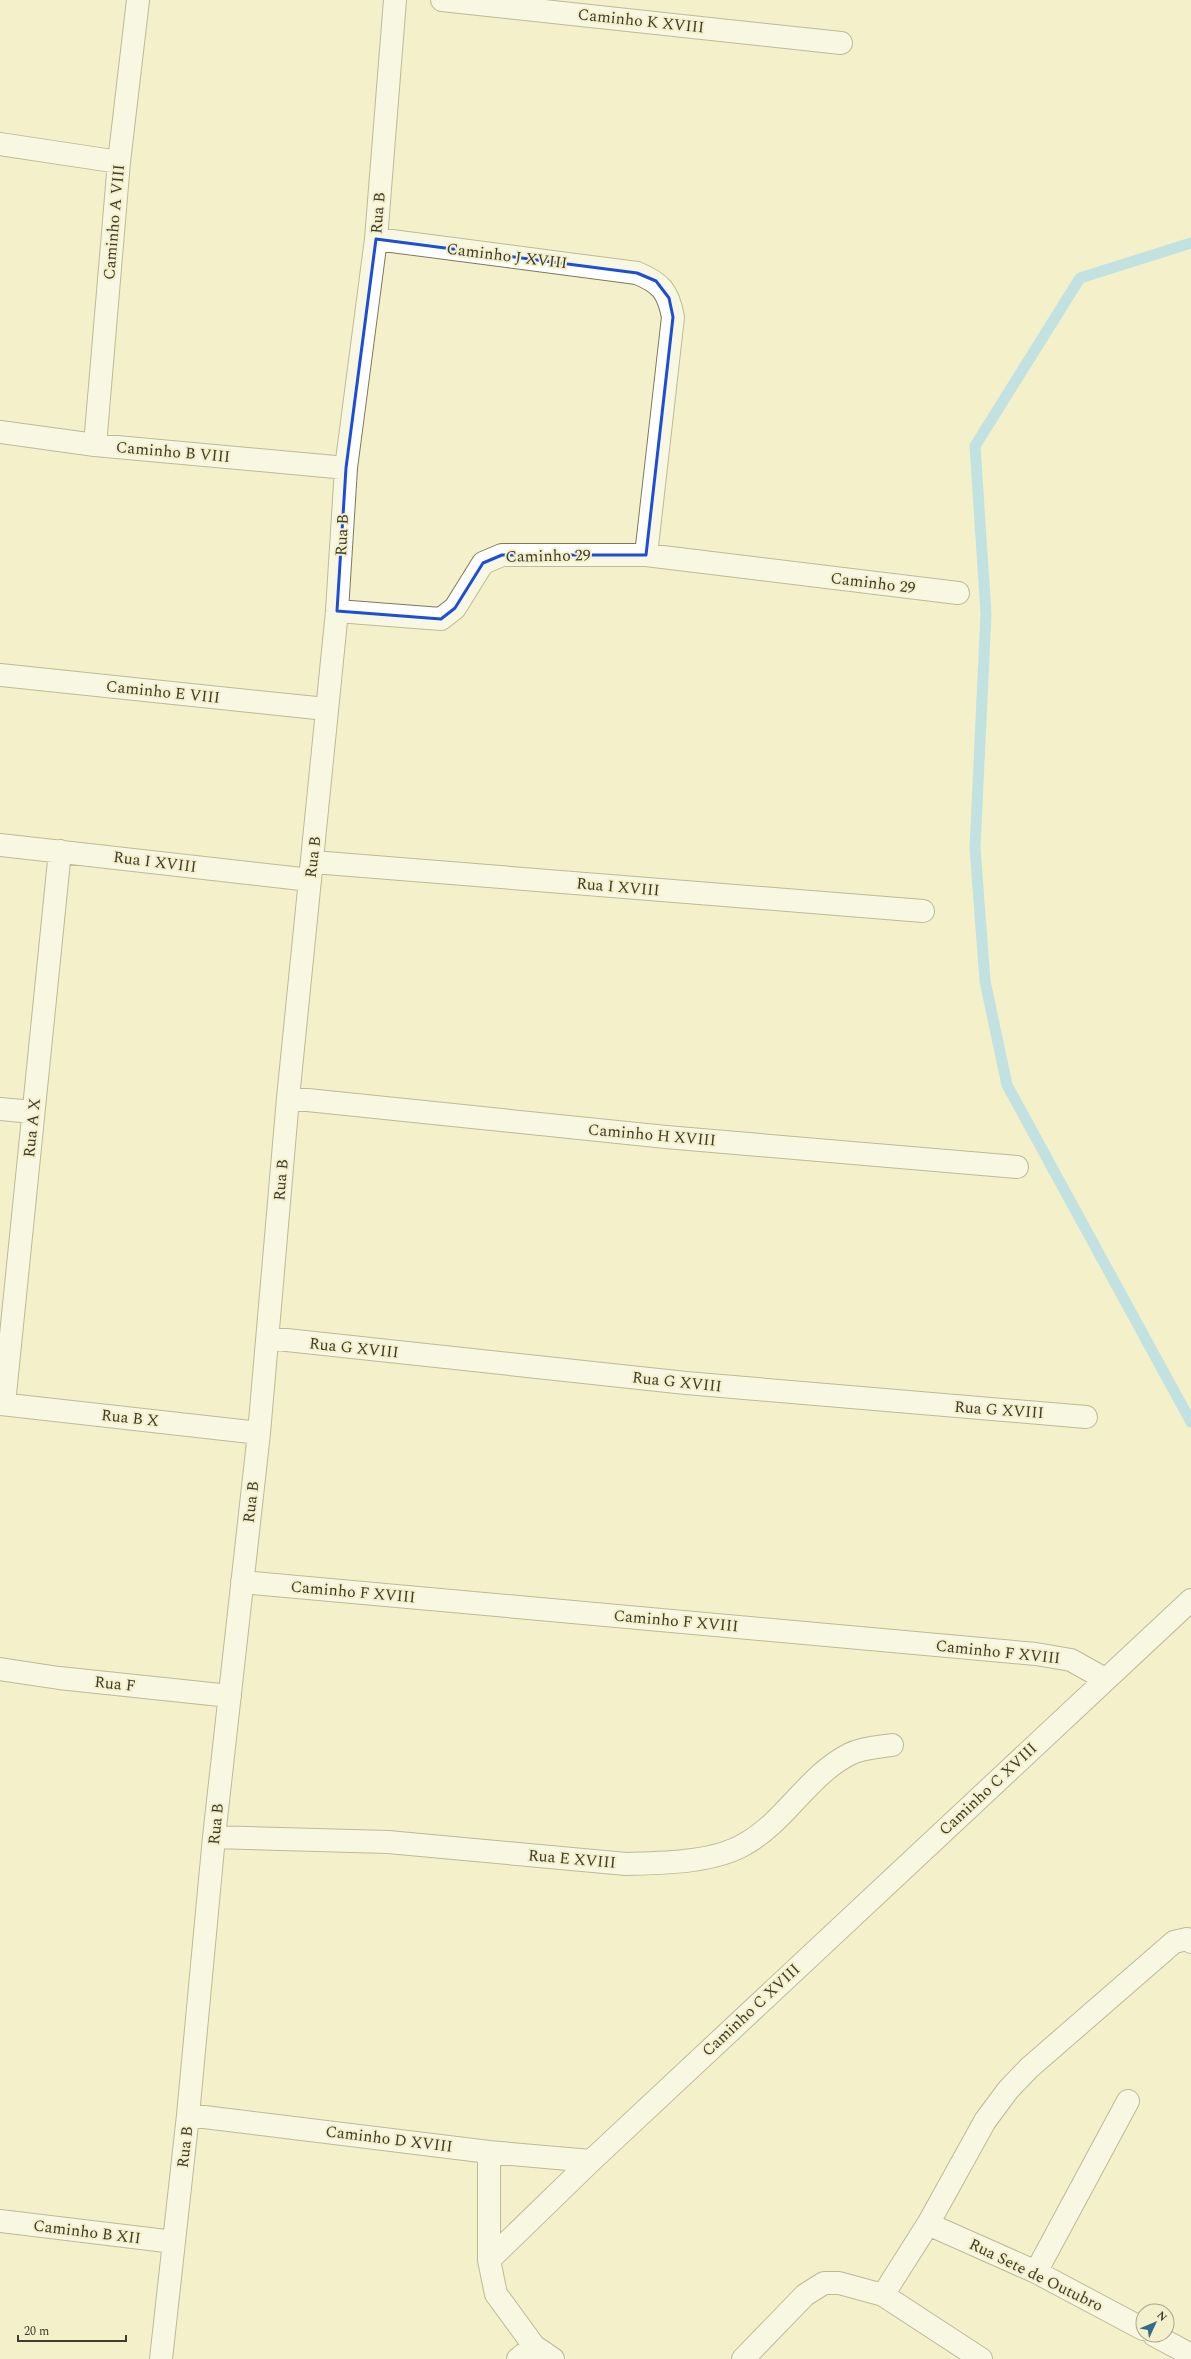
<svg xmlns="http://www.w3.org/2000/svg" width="1191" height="2359" font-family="Spectral,serif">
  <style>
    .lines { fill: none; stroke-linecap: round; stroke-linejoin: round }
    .stream { stroke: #86d1fb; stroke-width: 11 }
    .minor-casing { stroke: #7c7958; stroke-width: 24 }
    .minor { stroke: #fff; stroke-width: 22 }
    .marked { fill: none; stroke: #1d4ed8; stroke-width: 3; stroke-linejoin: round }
    .labels { text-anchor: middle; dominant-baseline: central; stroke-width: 4; stroke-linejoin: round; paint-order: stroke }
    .street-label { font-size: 16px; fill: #3d3c2d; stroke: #f3f0cb }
  </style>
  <rect width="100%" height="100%" fill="#f3f0cb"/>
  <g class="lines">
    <!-- stream -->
    <path class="stream" d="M1191 243 1080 278 975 446 986 614 975 848 985 981 1007 1085 1191 1422"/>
    <defs>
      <path id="minor" d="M442 0 841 43
        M0 144 119 162
        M376 239 637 273C661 283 668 291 673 317L646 555
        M0 432 95 445 346 468
        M95 445 119 162 138 0
        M337 611 441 619 455 608 483 563 502 555H646L958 593
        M0 675 326 709
        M0 845 310 880
        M313 862 923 911
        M288 1098 666 1137 1017 1167
        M0 1109 33 1112
        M268 1338 686 1383 1086 1417
        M0 1404 259 1433
        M4 1404 60 851
        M242 1582 1036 1654 1071 1660 1105 1679
        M0 1669 59 1678 230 1696
        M214 1837 388 1842 626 1864C662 1863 713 1863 745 1844 786 1821 808 1775 850 1754 862 1748 879 1747 892 1745
        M188 2115 489 2152 591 2161
        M0 2221 174 2242
        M928 2224 1036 2272 1143 2329
        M489 2260V2152
        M1036 2272 1128 2101
        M883 2295 928 2224 985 2121 1008 2090 1029 2068 1174 1942 1187 1939 1191 1942
        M1154 2335 1191 2355
        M161 2359 188 2115 214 1837 259 1433 288 1098 337 611 346 468 376 239 395 0
        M518 2359 534 2346
        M553 2359 534 2346 496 2294 489 2260 591 2161 1191 1600
        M743 2359 805 2295 824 2283H839L883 2295 981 2359"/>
    </defs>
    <!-- minor casing -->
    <use href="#minor" class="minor-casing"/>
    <!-- minor -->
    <use href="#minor" class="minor"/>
  </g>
  <!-- marked area -->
  <path d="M0 0H1191V2359H0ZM376 239 637 273 656 281 669 298 673 317 646 555H502L483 563 455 608 441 619 337 611 346 468Z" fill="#f3f0cb" fill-opacity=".55" fill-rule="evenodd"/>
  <path class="marked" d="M376 239 637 273 656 281 669 298 673 317 646 555H502L483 563 455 608 441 619 337 611 346 468Z"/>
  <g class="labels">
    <!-- street labels -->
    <g class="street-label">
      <text transform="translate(641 21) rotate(6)">Caminho K XVIII</text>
      <text transform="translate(378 213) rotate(-85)">Rua B</text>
      <text transform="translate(114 222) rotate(-85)">Caminho A VIII</text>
      <text transform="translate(507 256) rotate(7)">Caminho J XVIII</text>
      <text transform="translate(173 452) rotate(5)">Caminho B VIII</text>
      <text transform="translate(342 535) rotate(-87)">Rua B</text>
      <text transform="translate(548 556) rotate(-1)">Caminho 29</text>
      <text transform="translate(873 583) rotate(7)">Caminho 29</text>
      <text transform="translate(163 692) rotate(6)">Caminho E VIII</text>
      <text transform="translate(313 857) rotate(-83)">Rua B</text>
      <text transform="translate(155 862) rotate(7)">Rua I XVIII</text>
      <text transform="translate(618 887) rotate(5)">Rua I XVIII</text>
      <text transform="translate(32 1128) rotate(-84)">Rua A X</text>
      <text transform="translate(652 1135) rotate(5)">Caminho H XVIII</text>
      <text transform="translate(281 1180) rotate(-85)">Rua B</text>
      <text transform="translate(354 1348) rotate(6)">Rua G XVIII</text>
      <text transform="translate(677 1382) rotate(6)">Rua G XVIII</text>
      <text transform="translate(999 1410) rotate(4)">Rua G XVIII</text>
      <text transform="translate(130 1418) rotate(6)">Rua B X</text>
      <text transform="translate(251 1502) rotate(-83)">Rua B</text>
      <text transform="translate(353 1592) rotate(5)">Caminho F XVIII</text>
      <text transform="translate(676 1621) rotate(5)">Caminho F XVIII</text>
      <text transform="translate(998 1652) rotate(6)">Caminho F XVIII</text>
      <text transform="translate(115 1684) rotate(6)">Rua F</text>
      <text transform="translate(988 1789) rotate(-43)">Caminho C XVIII</text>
      <text transform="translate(216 1824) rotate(-84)">Rua B</text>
      <text transform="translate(572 1859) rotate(5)">Rua E XVIII</text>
      <text transform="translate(751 2010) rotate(-43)">Caminho C XVIII</text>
      <text transform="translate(389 2139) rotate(7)">Caminho D XVIII</text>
      <text transform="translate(185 2147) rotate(-83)">Rua B</text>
      <text transform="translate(87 2232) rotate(7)">Caminho B XII</text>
      <text transform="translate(1036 2275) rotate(26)">Rua Sete de Outubro</text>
    </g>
  </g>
  <!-- north arrow -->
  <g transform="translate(1155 2323) rotate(46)"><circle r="19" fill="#f3f0cb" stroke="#aaa88c"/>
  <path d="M0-3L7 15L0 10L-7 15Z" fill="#366c88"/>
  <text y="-6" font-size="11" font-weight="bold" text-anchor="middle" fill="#3d3c2d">N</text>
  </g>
  <!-- scale -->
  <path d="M18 2335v6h108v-6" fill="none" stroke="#3d3c2d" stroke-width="2"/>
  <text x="24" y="2335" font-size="12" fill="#3d3c2d" stroke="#f3f0cb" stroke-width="3" paint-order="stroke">20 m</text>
</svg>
